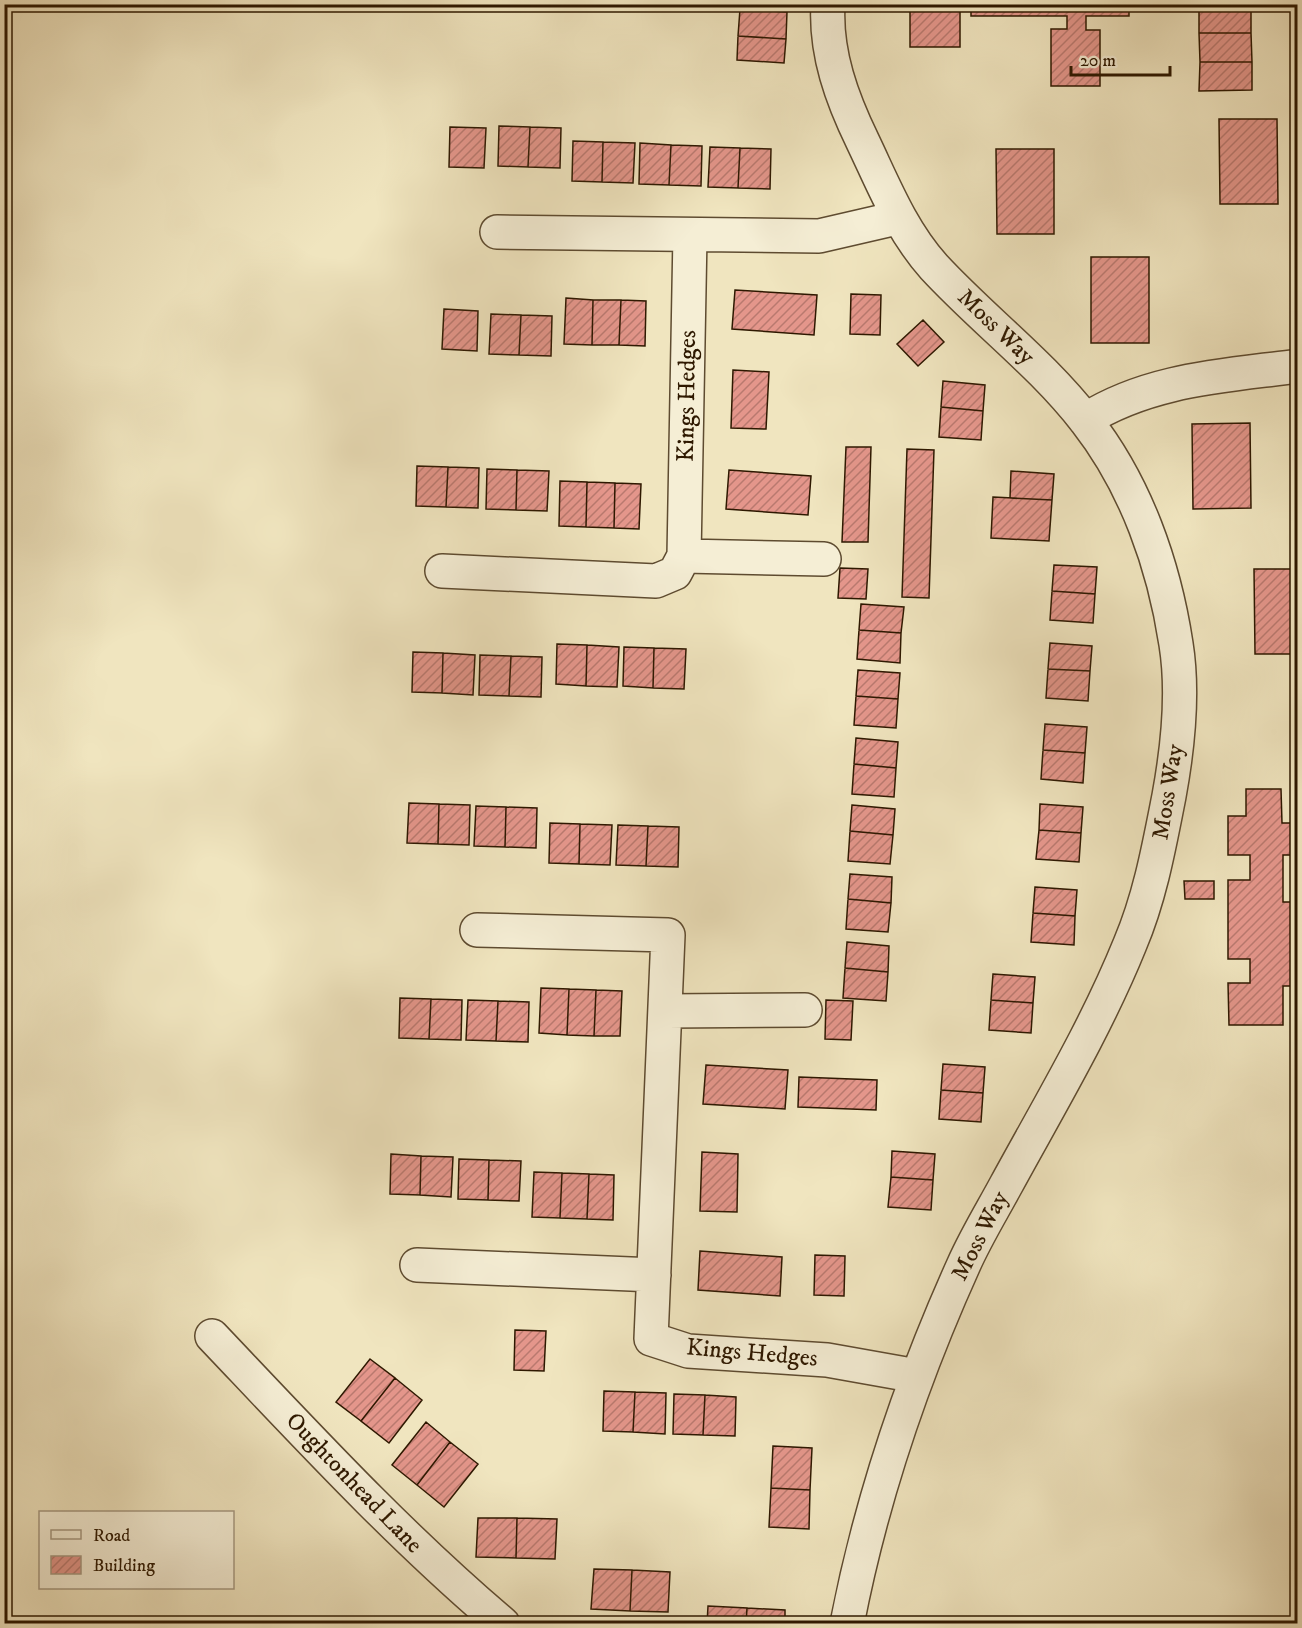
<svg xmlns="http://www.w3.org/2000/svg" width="1302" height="1628" font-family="'IM FELL DW Pica',serif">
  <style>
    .building { fill: url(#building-hatch); stroke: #2e1800; stroke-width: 1.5 }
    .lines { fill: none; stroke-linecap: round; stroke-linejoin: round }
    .minor-casing { stroke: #5e4b30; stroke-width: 36 }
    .minor { stroke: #f5eed5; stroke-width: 33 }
    .labels { text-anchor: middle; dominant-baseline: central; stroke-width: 5; stroke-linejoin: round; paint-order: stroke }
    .street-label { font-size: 24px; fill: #2e1800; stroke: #f5eed5 }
  </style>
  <defs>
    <pattern id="building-hatch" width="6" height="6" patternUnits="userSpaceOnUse" patternTransform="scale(1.5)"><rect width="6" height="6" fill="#e4968b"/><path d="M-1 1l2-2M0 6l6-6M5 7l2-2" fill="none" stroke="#b9796f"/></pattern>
  </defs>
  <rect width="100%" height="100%" fill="#f0e5bf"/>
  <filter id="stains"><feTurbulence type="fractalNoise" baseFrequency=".00333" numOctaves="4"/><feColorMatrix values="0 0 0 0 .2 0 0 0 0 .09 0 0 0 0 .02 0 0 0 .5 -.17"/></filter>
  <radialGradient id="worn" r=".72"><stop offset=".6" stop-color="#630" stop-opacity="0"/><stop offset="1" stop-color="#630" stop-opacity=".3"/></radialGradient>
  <!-- building -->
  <path class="building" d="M910 4H960V47H910Z
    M971 4H1129V16H1086V30H1100V86H1051V29H1067V16H971Z
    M1199 5H1251V33H1199Z
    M740 9 787 12 786 39 738 36Z
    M1199 33H1251L1252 62H1200Z
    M738 36 786 39 784 63 737 60Z
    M1200 62H1252V90L1199 91Z
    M1219 119H1277L1278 204H1220Z
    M499 126 530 127 528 167 498 166Z
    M450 127 486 128 484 168 449 167Z
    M530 127 561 128 560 168 528 167Z
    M573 141 603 142 602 182 572 181Z
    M603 142 635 143 633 183 602 182Z
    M640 143 671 145 669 185 639 184Z
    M671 145 702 146 701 186 669 185Z
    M710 147 740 148 738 188 708 187Z
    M740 148 771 149 770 189 738 188Z
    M996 149H1054V234H997Z
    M1091 257H1149V343H1091Z
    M735 290 817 295 814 335 732 329Z
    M851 294 881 295 880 335 850 334Z
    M566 298 593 300 592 345 564 344Z
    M593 300H621L619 345H592Z
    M621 300 646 301 645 346 619 345Z
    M444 309 478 311 477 351 442 349Z
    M491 314 521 315 519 355 489 354Z
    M521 315 552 316 551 356 519 355Z
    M923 320 944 342 918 366 897 344Z
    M733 370 769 372 766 429 731 428Z
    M943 381 985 385 983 411 941 407Z
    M941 407 983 411 981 440 939 437Z
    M1250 423 1251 508 1193 509 1192 424Z
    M846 447H871L868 542H842Z
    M907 449 934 450 929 598 902 597Z
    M417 466 448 467 446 507 416 506Z
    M448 467 479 468 478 508 446 507Z
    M487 469 517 470 516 510 486 509Z
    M517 470 549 471 547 511 516 510Z
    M729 470 811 476 808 515 726 509Z
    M1011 471 1054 474 1052 500 1010 498Z
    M560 481 587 482 586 527 559 526Z
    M587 482 615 483 614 528 586 527Z
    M615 483 641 484 639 529 614 528Z
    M993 497 1052 500 1049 541 991 538Z
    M1054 565 1097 567 1095 594 1052 591Z
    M840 568 868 569 866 599 838 598Z
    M1254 569H1298V654H1255Z
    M1052 591 1095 594 1093 623 1050 620Z
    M861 604 904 607 901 633 859 630Z
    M859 630 901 633 900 663 857 659Z
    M1050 643 1092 646 1090 671 1048 669Z
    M557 644 587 645 586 686 556 684Z
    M587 645 619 647 617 687 586 686Z
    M624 647 654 648 653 688 623 686Z
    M654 648 686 649 684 689 653 688Z
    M413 652 443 653 442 693 412 692Z
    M443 653 475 655 473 695 442 693Z
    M480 655 511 656 509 696 479 695Z
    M511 656 542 657 541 697 509 696Z
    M1048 669 1090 671 1088 701 1046 698Z
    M858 670 900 673 898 699 856 696Z
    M856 696 898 699 896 728 854 725Z
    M1045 724 1087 727 1085 753 1043 750Z
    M856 738 898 742 896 768 854 764Z
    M1043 750 1085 753 1083 783 1041 779Z
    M854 764 896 768 894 797 852 794Z
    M1246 789H1281L1282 823H1298V855H1283V902H1298V986H1283V1025H1229L1228 983H1250V959H1228V880H1250V855H1228V816H1246Z
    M409 803 439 804 438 844 407 843Z
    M439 804 470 805 469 845 438 844Z
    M1040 804 1083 807 1081 833 1039 830Z
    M852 805 895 809 893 835 850 831Z
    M476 806 506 807 505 847 474 846Z
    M506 807 537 808 536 848 505 847Z
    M550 823 580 824 579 864 549 863Z
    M580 824 612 825 610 865 579 864Z
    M618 825 648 826 646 866 616 865Z
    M648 826 679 827 678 867 646 866Z
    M1039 830 1081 833 1079 862 1036 859Z
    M850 831 893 835 890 864 848 861Z
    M850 874 892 877 891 903 848 899Z
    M1184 881H1214V899H1185Z
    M1035 887 1077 890 1075 916 1033 913Z
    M848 899 891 903 888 932 846 929Z
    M1033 913 1075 916 1074 945 1031 942Z
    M847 942 889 946 888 972 845 968Z
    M845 968 888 972 886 1001 843 998Z
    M993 974 1035 977 1033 1003 991 1000Z
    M541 988 569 989 567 1035 539 1033Z
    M569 989 596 990 594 1036 567 1035Z
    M596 990 622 991 620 1036H594Z
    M400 998 431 999 429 1039 399 1038Z
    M431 999 462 1000 461 1040 429 1039Z
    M468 1000 498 1001 496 1041 466 1040Z
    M826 1000 853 1001 851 1040 825 1039Z
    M991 1000 1033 1003 1031 1033 989 1030Z
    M498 1001 529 1002 528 1042 496 1041Z
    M943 1064 985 1067 983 1093 941 1090Z
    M706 1065 788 1070 785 1109 703 1104Z
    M799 1077 877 1080 876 1110 798 1107Z
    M941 1090 983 1093 981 1122 939 1119Z
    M892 1151 935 1154 933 1180 891 1177Z
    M702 1152 738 1154 737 1212 700 1211Z
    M391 1154 421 1156 420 1195 390 1194Z
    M421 1156 453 1157 451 1197 420 1195Z
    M459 1159 489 1160 488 1200 458 1199Z
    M489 1160 521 1161 519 1201 488 1200Z
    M534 1172 562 1173 560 1218 532 1217Z
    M562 1173 589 1174 587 1219 560 1218Z
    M589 1174 614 1175 613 1220 587 1219Z
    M891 1177 933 1180 931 1210 888 1207Z
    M700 1251 782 1257 780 1296 698 1290Z
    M815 1255 845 1256 844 1296 814 1295Z
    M515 1330 546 1331 544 1371 514 1370Z
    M370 1359 395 1378 361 1421 336 1402Z
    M395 1378 422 1400 389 1443 361 1421Z
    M604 1391 635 1392 633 1432 603 1431Z
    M635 1392 666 1393 665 1434 633 1432Z
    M674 1394 705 1395 703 1435 673 1434Z
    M705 1395 736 1397 735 1436 703 1435Z
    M426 1422 450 1442 417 1485 392 1465Z
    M450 1442 478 1464 444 1507 417 1485Z
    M773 1446 812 1448 810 1490 771 1488Z
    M771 1488 810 1490 809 1529 769 1527Z
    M478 1518H517L516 1558 476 1557Z
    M517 1518 557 1519 555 1559 516 1558Z
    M594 1569 632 1570 630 1611 591 1609Z
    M632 1570 670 1572 668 1612 630 1611Z
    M708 1606 747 1608 746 1624H707Z
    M747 1608 785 1610V1624H746Z"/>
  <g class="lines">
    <defs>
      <path id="minor" d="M828 4C825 53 842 99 863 142 884 186 901 230 934 267 983 320 1042 364 1086 421 1136 485 1164 565 1176 644 1184 694 1178 747 1169 796 1159 847 1150 897 1130 944 1096 1028 1049 1106 1006 1185 992 1211 976 1237 964 1264 912 1379 871 1500 847 1624
        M497 232 819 236 897 218
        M1085 420C1150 379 1224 376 1298 366
        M684 556 824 559
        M442 571 656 581 675 573 684 556 690 235
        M477 930 668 935 651 1339 688 1351 827 1360 917 1376
        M667 1011 805 1010
        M417 1265 654 1275
        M212 1336C306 1435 398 1535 503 1624"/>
    </defs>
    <!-- minor casing -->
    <use href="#minor" class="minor-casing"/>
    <!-- minor -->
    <use href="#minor" class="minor"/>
  </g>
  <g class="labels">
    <!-- street labels -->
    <g class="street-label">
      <text transform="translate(996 327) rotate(44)">Moss Way</text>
      <text transform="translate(687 396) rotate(-89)">Kings Hedges</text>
      <text transform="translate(1168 792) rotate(-81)">Moss Way</text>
      <text transform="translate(980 1236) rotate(-63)">Moss Way</text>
      <text transform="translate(752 1353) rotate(5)">Kings Hedges</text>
      <text transform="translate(354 1483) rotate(46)">Oughtonhead Lane</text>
    </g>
  </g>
  <!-- margin -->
  <rect width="1302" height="1628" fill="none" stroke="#f0e5bf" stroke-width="24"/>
  <rect x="6" y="6" width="1290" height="1616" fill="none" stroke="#2e1800" stroke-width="3"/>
  <rect x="12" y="12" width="1278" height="1604" fill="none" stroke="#2e1800" stroke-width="1.5"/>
  <!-- legend -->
  <rect x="39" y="1511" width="195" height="78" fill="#f5eed5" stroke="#a59880" stroke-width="1.5"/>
  <rect x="51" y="1530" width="30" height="9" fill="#f5eed5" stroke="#a59880" stroke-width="1.5"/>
  <text x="93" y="1541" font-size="18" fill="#2e1800">Road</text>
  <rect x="51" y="1556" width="30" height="18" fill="url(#building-hatch)" stroke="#a59880" stroke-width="1.5"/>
  <text x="93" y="1571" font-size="18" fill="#2e1800">Building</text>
  <!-- scale -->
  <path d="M1071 66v9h99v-9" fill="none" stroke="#2e1800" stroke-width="3"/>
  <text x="1080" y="66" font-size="18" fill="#2e1800" stroke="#f5eed5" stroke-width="4.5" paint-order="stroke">20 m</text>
  <rect width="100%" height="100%" filter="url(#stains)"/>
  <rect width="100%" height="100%" fill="url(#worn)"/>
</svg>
